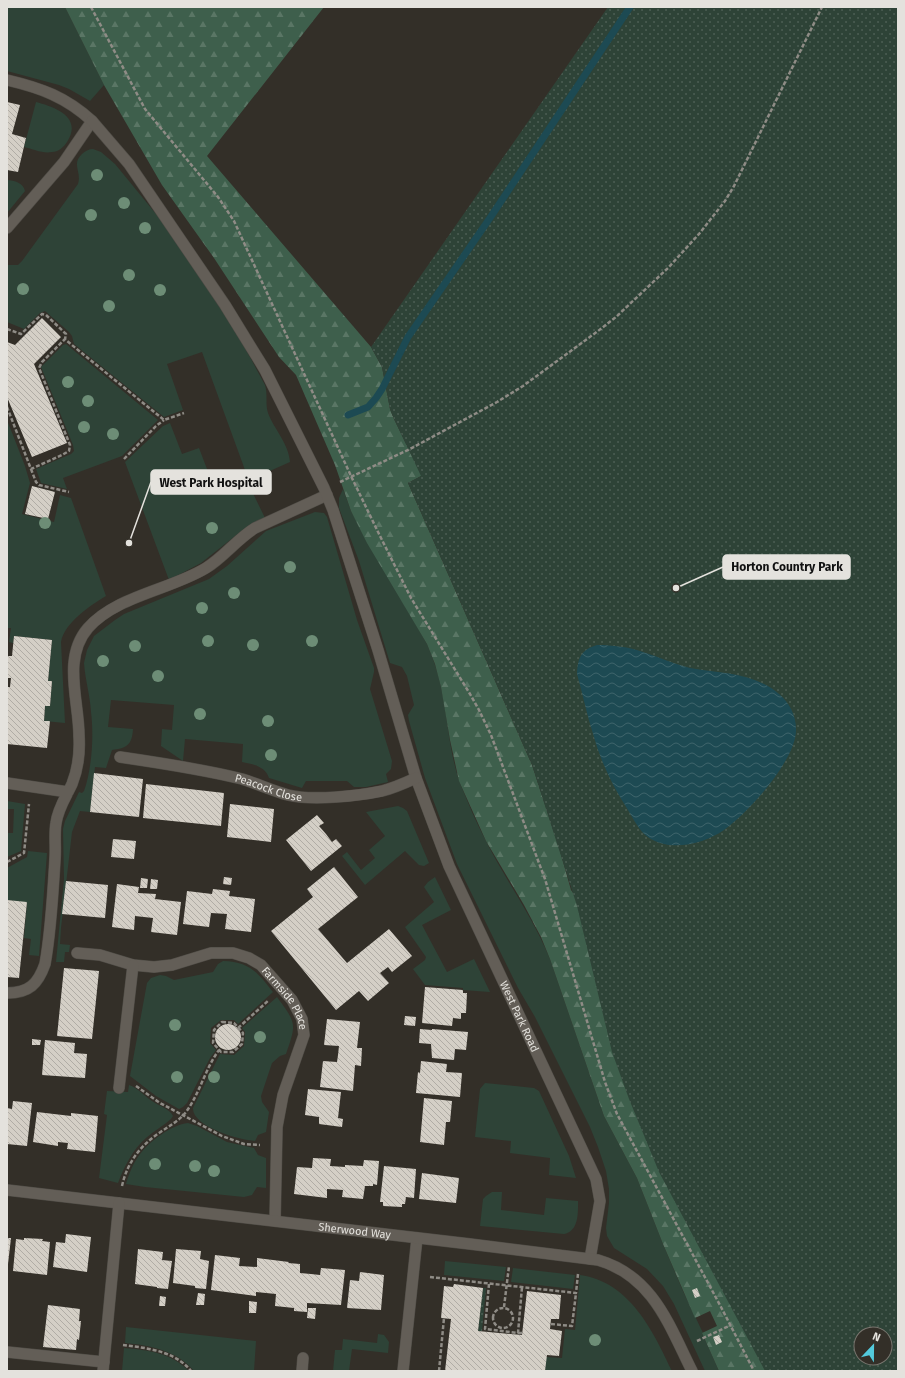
<svg xmlns="http://www.w3.org/2000/svg" width="905" height="1378" font-family="'Fira Sans',sans-serif">
  <style>
    .grass { fill: #2e4337 }
    .forest { fill: url(#forest-firs); fill-rule: evenodd }
    .park { fill: url(#park-dots); fill-rule: evenodd }
    .water { fill: url(#water-waves) }
    .lines { fill: none; stroke-linecap: round; stroke-linejoin: round }
    .stream { stroke: #1d4a53; stroke-width: 7 }
    .building { fill: url(#building-back-hatch) }
    .service-casing { stroke: #4f4c46; stroke-width: 12 }
    .minor-casing { stroke: #4f4c46; stroke-width: 12 }
    .path { stroke: #8f8c86; stroke-width: 2.5; stroke-dasharray: 4 2; stroke-linecap: butt }
    .service { stroke: #635e57; stroke-width: 11 }
    .minor { stroke: #635e57; stroke-width: 11 }
    .tree { fill: #6d8d76 }
    .labels { text-anchor: middle; dominant-baseline: central; stroke-width: 4; stroke-linejoin: round; paint-order: stroke }
    .street-label { font-size: 11px; fill: #e4e2dd; stroke: #332f28 }
    .leader { fill: none; stroke: #e4e2dd; stroke-width: 1.5 }
    .callout-dot { fill: #e4e2dd; stroke: #332f28; stroke-width: 1.5 }
    .callout { fill: #e4e2dd; stroke: #e4e2dd; stroke-width: 1.5 }
    .callout-label { font-size: 12px; text-anchor: middle; font-weight: bold; fill: #111 }
  </style>
  <defs>
    <pattern id="forest-firs" width="22" height="20" patternUnits="userSpaceOnUse"><rect width="22" height="20" fill="#3e5f4c"/><path d="M5 1l3.5 6h-7zM16 11l3.5 6h-7z" fill="#5a7665"/></pattern>
    <pattern id="park-dots" width="8" height="8" patternUnits="userSpaceOnUse"><rect width="8" height="8" fill="#2e4337"/><path d="M2 2h.1M6 6h.1" fill="none" stroke="#4c5e54" stroke-width="1.8" stroke-linecap="round"/></pattern>
    <pattern id="water-waves" width="16" height="10" patternUnits="userSpaceOnUse"><rect width="16" height="10" fill="#1d4a53"/><path d="M0 5q4-4 8 0t8 0" fill="none" stroke="#3e646b"/></pattern>
    <pattern id="building-back-hatch" width="6" height="6" patternUnits="userSpaceOnUse"><rect width="6" height="6" fill="#d4cfc6"/><path d="M-1 5l2 2M0 0l6 6M5-1l2 2" fill="none" stroke="#b0aca5"/></pattern>
  </defs>
  <rect width="100%" height="100%" fill="#332f28"/>
  <!-- grass -->
  <path class="grass" d="M7 7H65L104 85 90 101 69 89 59 85 7 71Z
    M36 102C55 107 83 117 67 142 64 147 58 152 52 152 43 154 33 149 24 147Z
    M93 149 101 152 115 164 165 225 238 335 265 385C268 394 265 404 268 413 274 429 289 444 290 462L247 481 265 518 239 533 201 563 169 580 125 462 163 426 170 423 182 454 199 448 212 482 245 470 202 352 167 364 183 410 164 417 74 344 72 336 69 332 45 311 40 313 24 329 7 322V265H18L22 261 78 184C82 172 71 164 82 154 85 151 89 149 93 149Z
    M8 180C16 181 23 183 25 191L7 213V182Z
    M66 344 158 420 122 456 63 478 67 489 41 483 36 469 71 454 74 451 73 445 41 367 63 345Z
    M7 420 25 466 30 483 22 514 54 522 60 495 71 498 106 596C91 605 64 623 61 642L65 723 44 721 45 706H50L52 681H48L52 640 14 636 13 643 9 642 11 628H8L7 631Z
    M343 489 351 511 427 644C433 658 438 672 441 687 448 719 449 752 460 783 468 803 476 822 486 841 506 881 533 917 550 959L604 1116 637 1178 663 1244 683 1291 703 1333H702L719 1371H705L674 1304 663 1286 647 1269 614 1248 607 1236 606 1228 609 1203V1189L606 1171 598 1147 590 1127 535 1017 518 988 457 864 425 778 409 721 408 715 414 705 407 676 402 667 390 663 359 561 339 508V498Z
    M315 512 324 513 327 517 357 620 374 668V672L370 689 392 761 391 769 386 774 388 782 366 787H354L347 781H306L302 788 269 778C265 766 252 764 242 762L243 744 185 739 183 761 161 746 162 729 172 730 174 705 111 700 108 727 133 729C132 745 127 748 112 750L106 768 95 767 90 812 80 811 72 832 61 928 60 944 70 945 69 952H65L64 962H56L64 879 63 829 65 821 79 792 82 793 84 791C92 769 94 735 91 712 90 695 85 679 84 663L87 650 94 636 115 620 124 614 209 579 227 566 266 531Z
    M7 801 25 804 21 851 7 857V833H13L14 809H7Z
    M398 806 403 808 407 811 429 863 424 866 419 865 405 851 365 885 342 856 347 852 361 870 375 858 369 850 385 836 366 812Z
    M28 851 47 853 39 956 29 955 31 939 24 938 27 903 7 900V868L27 857Z
    M435 877 451 910 422 925 447 972 474 959 490 992 463 990V988L425 985 413 969 425 960 426 957 405 927 434 902 424 887 428 882Z
    M223 961C250 962 257 972 273 992L238 1024 234 1020H221L211 1028 210 1043 216 1050 210 1058 187 1103 183 1107 179 1109 156 1096 130 1076 147 983 151 978 160 975 166 976 174 980 213 972 218 964Z
    M277 997C296 1023 297 1023 286 1054L280 1056 272 1063 261 1096 262 1102 269 1112 266 1132 258 1135 255 1141C239 1140 192 1127 193 1108L220 1054 234 1055 244 1046 245 1032 242 1028Z
    M485 1083 534 1088 539 1091 569 1156 576 1178 549 1175 550 1158 510 1153 511 1141 475 1137 480 1089Z
    M129 1085C138 1088 144 1096 152 1101 159 1106 170 1109 173 1116L171 1119C163 1126 154 1131 146 1138 133 1149 124 1167 118 1183L99 1178 107 1115 104 1114 107 1091 128 1092Z
    M188 1123 197 1126 227 1142 254 1148 258 1155 266 1158V1188L257 1187 252 1195 244 1197 145 1187 126 1184C133 1160 143 1146 165 1132 172 1128 179 1124 188 1123Z
    M492 1192H502L501 1210 544 1215 546 1198 578 1201C578 1213 579 1231 564 1234L480 1226 483 1199 486 1196Z
    M445 1261 506 1267 504 1281 444 1275Z
    M513 1268 575 1275 573 1289 511 1282Z
    M580 1275C630 1282 653 1331 672 1371H545L546 1357 562 1358 565 1329 575 1330Z
    M126 1327 256 1341 254 1371H194C178 1351 149 1345 125 1343Z
    M378 1334 384 1335 389 1342 388 1353 352 1349 349 1371H333L335 1350H342L343 1339 377 1343Z
    M124 1348C148 1350 171 1353 189 1371H122Z"/>
  <!-- forest -->
  <path class="forest" d="M65 7H324L207 156 371 347 382 367 390 409 394 419 411 454 472 449 408 483 532 765 560 851 571 890 898 1338V1371H719L702 1333 717 1326 710 1311 695 1318 663 1244 637 1178 604 1116 550 959 541 937 524 905 486 841 459 781 450 740 441 687 435 664 427 644 367 543 351 511 335 465 296 375 279 357 214 258 162 185 104 85ZM861 1334H885V1358H861Z"/>
  <!-- park -->
  <path class="park" d="M608 7H898V1371H765L659 1172 629 1099 612 1052 577 906 532 765 408 483 421 476 394 419 390 409 382 367 371 347ZM861 1334H885V1358H861Z
    M483 1288H486L482 1331H478Z"/>
  <!-- water -->
  <path class="water" d="M597 645C613 645 629 647 643 652 659 657 674 664 690 668 720 673 755 673 779 694 789 702 796 715 796 729 797 759 748 813 724 830 702 845 665 854 643 833 637 826 632 817 628 810 613 787 601 762 594 737 587 716 583 695 577 674 578 657 581 650 597 645Z"/>
  <g class="lines">
    <!-- stream -->
    <path class="stream" d="M348 415 368 407 376 398 382 389 408 337 492 215 630 7"/>
  </g>
  <!-- building -->
  <path class="building" d="M7 102 20 105 12 134 26 138 18 172 7 170Z
    M42 318 61 337 34 364 67 443 32 457 7 397V342L15 345Z
    M32 486 55 492 48 519 25 514Z
    M14 636 52 640 48 681H52L50 706H45L44 721H50L47 748 7 744V687H10L11 678H7V662L8 656H12Z
    M94 773 143 779 139 817 90 812Z
    M146 784 224 793 221 826 143 818Z
    M230 804 274 809 271 842 227 837Z
    M317 815 324 823 319 826 326 834 332 842 336 839 342 846 311 871 286 840Z
    M113 839 136 841 134 859 111 857Z
    M334 867 358 897 318 929 347 963 389 929 412 956 392 972 388 967 380 973 389 983 368 1001 359 991 336 1010 271 931 313 897 307 889Z
    M224 877 232 878 231 885 223 884Z
    M141 878 148 879 147 888H140Z
    M151 879 158 880 157 889H150Z
    M66 881 108 885 105 918 62 914Z
    M117 884 139 887 138 893 156 894 155 899 181 902 177 935 151 932 153 918 135 916 134 930 112 927Z
    M213 889 230 891 229 896 255 899 251 932 225 929 227 914 211 913 209 927 183 924 187 891 212 894Z
    M7 900 27 902 19 978 7 977Z
    M64 968 99 971 92 1039 57 1036Z
    M425 987 463 990V993H467L466 1013H461V1019L453 1018 452 1026 422 1023Z
    M405 1016 416 1017 415 1026 404 1025Z
    M327 1019 360 1022 357 1048H362L361 1066 355 1065 353 1091 320 1087 323 1061 337 1062 338 1055 339 1046 324 1045Z
    M215 1037a13 13 0 1 1 26 0a13 13 0 1 1-26 0Z
    M420 1029 432 1030V1029L468 1032 466 1050 455 1049 454 1060 432 1058 431 1044 419 1043Z
    M32 1039 41 1040 40 1045H32Z
    M45 1040 75 1043 74 1053 87 1054 85 1078 42 1075Z
    M421 1061 447 1064 446 1072 462 1073 460 1097 416 1093 418 1072 420 1073Z
    M308 1089 341 1092 338 1118 343 1119 342 1127 319 1124V1117L305 1115Z
    M424 1098 452 1101 450 1122H446L444 1145 420 1142Z
    M13 1101 32 1103 27 1146 7 1144V1108L12 1109Z
    M37 1112 71 1116V1113L98 1116 95 1152 67 1149 68 1143 58 1142V1146L33 1142Z
    M313 1158 331 1159 330 1166 345 1167V1165L363 1166 364 1160 379 1161 377 1185 373 1184V1186H365L363 1199 342 1197 343 1190 327 1189V1198L294 1194 297 1167 312 1168Z
    M384 1166 416 1169 414 1198 406 1197 405 1204H402V1207L383 1206V1202H380Z
    M422 1173 459 1178 456 1203 419 1199Z
    M66 1234 91 1237 87 1272 53 1267 56 1242 65 1243Z
    M7 1238H11L8 1264H7Z
    M24 1238 43 1239 42 1241 50 1242 47 1275 13 1271 16 1239 24 1240Z
    M138 1249 163 1252 162 1260 172 1261 168 1289 157 1288V1287L135 1284Z
    M176 1249 201 1251 200 1259 209 1261 206 1289 195 1288V1286L173 1283Z
    M215 1255 240 1258 239 1266 257 1267V1258L289 1262 288 1263 300 1264V1273L311 1274 320 1275 321 1268 345 1270 341 1305 307 1303V1312L294 1311V1308L275 1306 276 1294 256 1292V1296L211 1290Z
    M360 1272 384 1275 381 1310 347 1308 350 1280 359 1281Z
    M454 1284 483 1288 478 1331 522 1335 527 1291 561 1295 559 1319H551L550 1329 562 1331 559 1356 547 1355 545 1371H445L451 1319 441 1318 444 1286 453 1287Z
    M697 1288 700 1296 695 1298 692 1290Z
    M198 1293 205 1294 204 1305H196Z
    M160 1296 166 1297 165 1306H159Z
    M249 1301 257 1302 256 1313H249Z
    M48 1305 80 1309 79 1321H81L79 1340 77 1339 76 1350 43 1347Z
    M308 1308H316L315 1319 307 1318Z
    M719 1335 722 1342 716 1345 713 1337Z"/>
  <g class="lines">
    <defs>
      <path id="service" d="M7 80C41 88 66 97 92 121L64 162 7 228
        M7 783 68 792
        M7 993C29 993 38 984 45 964 51 931 53 893 55 859 56 847 54 834 56 823 58 808 66 797 72 784 78 769 80 752 79 736 79 701 62 658 88 628 116 596 170 590 206 568 224 557 237 539 255 528L327 495
        M7 1352 104 1362
        M302 1371 303 1358
        M403 1371 417 1238"/>
      <g id="minor">
        <path id="s1" d="M92 121 129 164 225 305 265 370 324 488 333 510 378 650 416 778 449 866 596 1179 600 1201 590 1259"/>
        <path id="s2" d="M120 757C161 763 202 769 242 779 258 784 273 791 288 795 312 801 358 796 382 791 394 788 405 783 416 778"/>
        <path id="s3" d="M77 953 100 955 133 965 154 967 172 965 211 953H233L249 958 261 965 292 1000 302 1019 304 1035 283 1095 277 1127 275 1221"/>
        <path d="M119 1088 133 965"/>
        <path id="s4" d="M7 1190 470 1244 598 1260C653 1276 669 1325 692 1371"/>
        <path d="M103 1371 119 1203"/>
      </g>
    </defs>
    <!-- service casing -->
    <use href="#service" class="service-casing"/>
    <!-- minor casing -->
    <use href="#minor" class="minor-casing"/>
    <!-- path -->
    <path class="path" d="M91 7 145 109 218 197 234 221 351 476 379 534 411 598 470 694 479 710 491 735 545 879 605 1082 617 1114 721 1307 754 1371
      M7 329 21 334 42 314 46 315 66 334 65 339 67 341 164 420 184 413
      M7 407 31 469 62 455 69 451 70 445 39 368 42 362 65 339
      M124 459 156 426 164 420
      M31 469 36 482 39 485 69 492
      M340 482 410 449 497 402 523 386 598 331 616 317 668 268 699 234 725 201 734 186 822 7
      M7 862 24 853 29 804
      M222 1022 234 1023 243 1033 242 1044 233 1052H221L213 1043 214 1030Z
      M238 1028 269 1000
      M136 1086 160 1103 222 1136 244 1144 260 1145
      M122 1186C127 1163 140 1146 159 1133 169 1126 179 1121 186 1112 200 1093 205 1069 219 1050
      M430 1277 576 1293 578 1274
      M489 1284 485 1329 518 1333 522 1287
      M504 1307 509 1266
      M493 1318a10 10 0 1 1 20 0a10 10 0 1 1-20 0Z
      M551 1324 572 1326 576 1293
      M518 1333H522
      M697 1341 731 1325
      M123 1345C147 1348 175 1351 191 1371
      M439 1371 444 1318"/>
    <!-- service -->
    <use href="#service" class="service"/>
    <!-- minor -->
    <use href="#minor" class="minor"/>
  </g>
  <!-- trees -->
  <g class="tree">
    <circle cx="97" cy="175" r="6"/>
    <circle cx="124" cy="203" r="6"/>
    <circle cx="91" cy="215" r="6"/>
    <circle cx="145" cy="228" r="6"/>
    <circle cx="129" cy="275" r="6"/>
    <circle cx="23" cy="289" r="6"/>
    <circle cx="160" cy="290" r="6"/>
    <circle cx="109" cy="306" r="6"/>
    <circle cx="68" cy="382" r="6"/>
    <circle cx="88" cy="401" r="6"/>
    <circle cx="84" cy="427" r="6"/>
    <circle cx="113" cy="434" r="6"/>
    <circle cx="45" cy="523" r="6"/>
    <circle cx="212" cy="528" r="6"/>
    <circle cx="290" cy="567" r="6"/>
    <circle cx="234" cy="593" r="6"/>
    <circle cx="202" cy="608" r="6"/>
    <circle cx="208" cy="641" r="6"/>
    <circle cx="312" cy="641" r="6"/>
    <circle cx="253" cy="645" r="6"/>
    <circle cx="135" cy="646" r="6"/>
    <circle cx="103" cy="661" r="6"/>
    <circle cx="158" cy="676" r="6"/>
    <circle cx="200" cy="714" r="6"/>
    <circle cx="268" cy="721" r="6"/>
    <circle cx="271" cy="755" r="6"/>
    <circle cx="175" cy="1025" r="6"/>
    <circle cx="260" cy="1037" r="6"/>
    <circle cx="177" cy="1077" r="6"/>
    <circle cx="214" cy="1077" r="6"/>
    <circle cx="155" cy="1164" r="6"/>
    <circle cx="195" cy="1166" r="6"/>
    <circle cx="214" cy="1171" r="6"/>
    <circle cx="595" cy="1340" r="6"/>
  </g>
  <g class="labels">
    <!-- street labels -->
    <g class="street-label">
      <text stroke="none"><textPath href="#s2" startOffset="152">Peacock Close</textPath></text>
      <text stroke="none"><textPath href="#s3" startOffset="232">Farmside Place</textPath></text>
      <text stroke="none"><textPath href="#s1" startOffset="1000">West Park Road</textPath></text>
      <text stroke="none"><textPath href="#s4" startOffset="350">Sherwood Way</textPath></text>
    </g>
  </g>
  <!-- callouts -->
  <path class="leader" d="M129 543L151 482M676 588L723 567"/>
  <g class="callout-dot">
    <circle cx="129" cy="543" r="4"/>
    <circle cx="676" cy="588" r="4"/>
  </g>
  <g class="callout">
    <rect x="151" y="470" width="120" height="24" rx="4"/>
    <rect x="723" y="555" width="127" height="24" rx="4"/>
  </g>
  <g class="callout-label">
    <text x="211" y="487">West Park Hospital</text>
    <text x="787" y="571">Horton Country Park</text>
  </g>
  <!-- border -->
  <rect width="905" height="1378" fill="none" stroke="#e4e2dd" stroke-width="16"/>
  <!-- north arrow -->
  <g transform="translate(873 1346) rotate(22)"><circle r="19" fill="#332f28" stroke="#7a7770"/>
  <path d="M0-3L7 15L0 10L-7 15Z" fill="#53cadc"/>
  <text y="-6" font-size="11" font-weight="bold" text-anchor="middle" fill="#e4e2dd">N</text>
  </g>
</svg>
